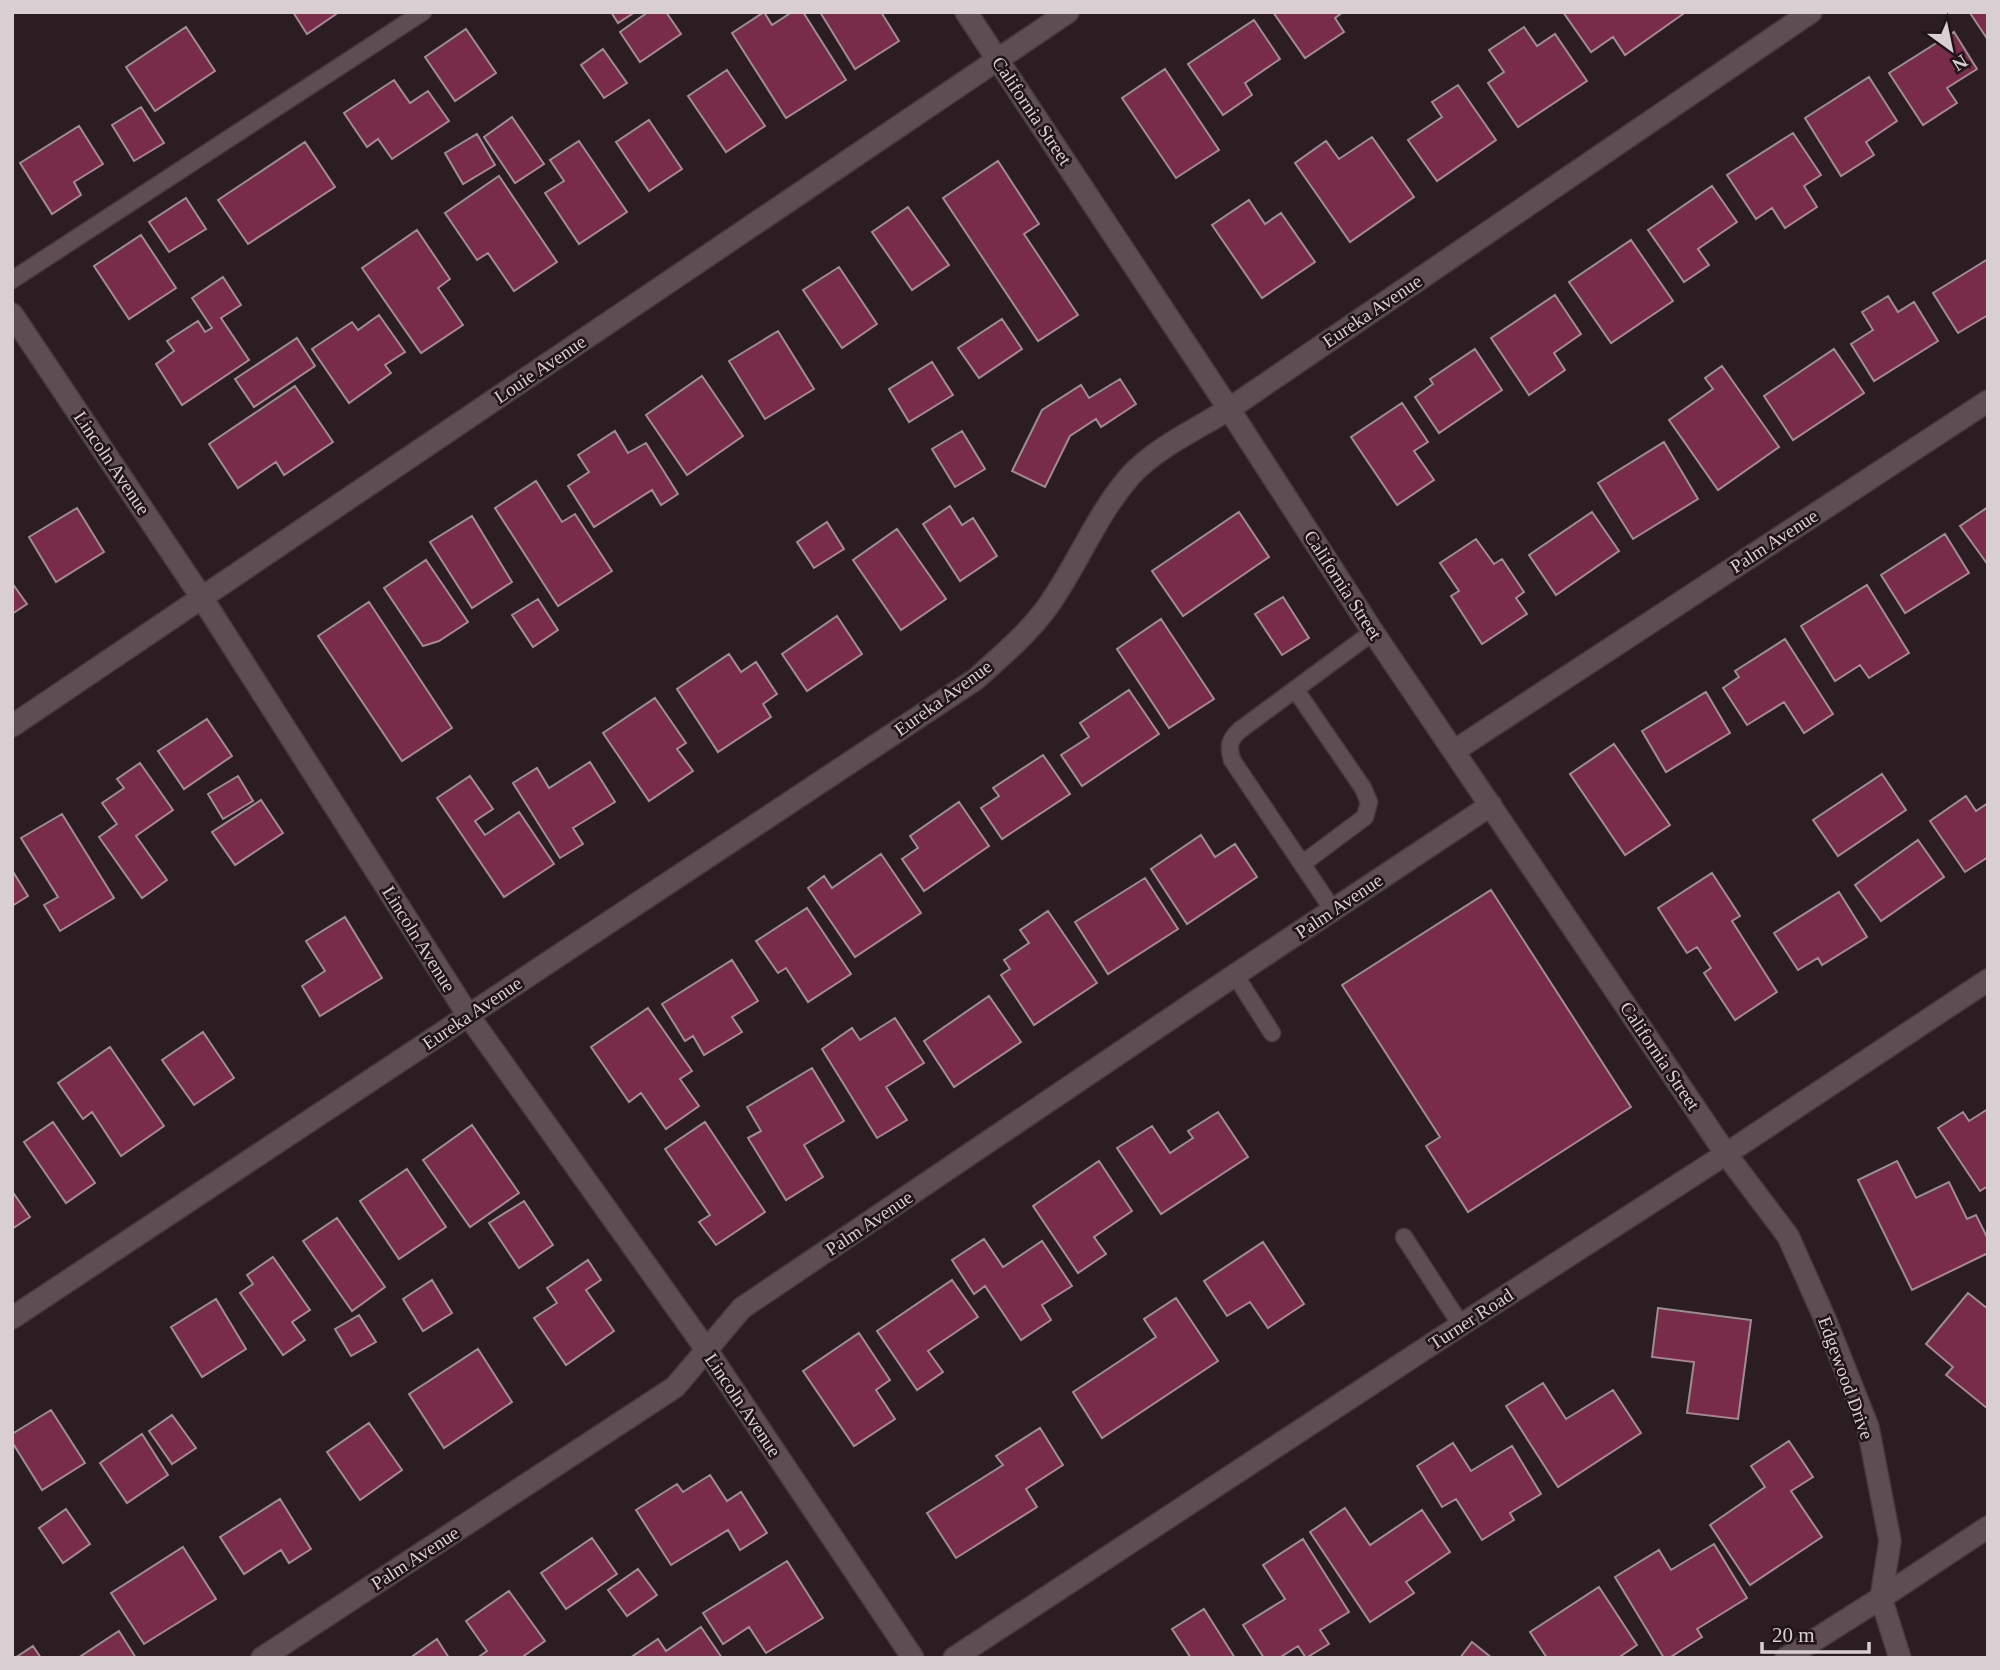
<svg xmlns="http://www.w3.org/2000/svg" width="2000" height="1670" font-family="Georgia,serif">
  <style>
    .building { fill: #792b4a; stroke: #9f8c91; stroke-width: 2 }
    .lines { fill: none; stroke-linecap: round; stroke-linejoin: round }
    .lane-casing { stroke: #463b3f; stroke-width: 19 }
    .street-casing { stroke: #463b3f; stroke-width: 24 }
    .secondary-casing { stroke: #463b3f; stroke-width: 24 }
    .lane { stroke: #5e4d52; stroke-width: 16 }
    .street { stroke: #5e4d52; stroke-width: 21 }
    .secondary { stroke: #5e4d52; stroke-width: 21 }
    .labels { text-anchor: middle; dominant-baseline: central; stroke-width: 5; stroke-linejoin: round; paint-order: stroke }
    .street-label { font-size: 19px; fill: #d9cfd2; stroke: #211418 }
  </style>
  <rect width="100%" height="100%" fill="#2b1d21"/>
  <!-- building -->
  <path class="building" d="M293 12H339L307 34Z
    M611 12H635L618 23Z
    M648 12H666L681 34 640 62 620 32Z
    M764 12 772 25 792 12H803L846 80 786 118 732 33Z
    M820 12H881L899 41 855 69Z
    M1273 12H1343L1335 18 1344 32 1305 58Z
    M1563 12H1682L1683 14 1625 55 1613 37 1591 52Z
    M1988 12V40L1970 13Z
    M1254 20 1280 59 1245 83 1252 95 1223 115 1188 64Z
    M186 27 215 71 155 111 126 67Z
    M1524 27 1537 46 1555 34 1587 81 1518 127 1488 83 1504 72 1489 50Z
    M466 29 496 73 455 101 425 57Z
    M1954 32 1977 69 1947 88 1957 103 1923 125 1889 73Z
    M603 49 627 83 604 98 581 65Z
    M1165 69 1219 150 1176 178 1122 98Z
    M727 70 765 126 726 152 688 96Z
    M1869 77 1897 121 1866 142 1874 155 1841 176 1805 118Z
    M394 80 410 103 428 91 449 121 392 159 378 139 367 147 344 113Z
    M1458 85 1496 140 1437 181 1408 140 1442 117 1432 102Z
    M141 107 164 143 134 161 112 125Z
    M512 117 544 164 515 183 484 137Z
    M649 120 682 169 649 191 616 142Z
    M79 126 103 164 74 182 81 195 52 214 20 163Z
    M1793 133 1821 175 1804 186 1817 207 1785 228 1772 208 1756 219 1727 175Z
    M477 134 495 165 463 184 445 153Z
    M1372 137 1414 197 1350 242 1295 163 1326 141 1339 159Z
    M579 141 627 212 579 244 545 193 564 181 550 160Z
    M305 142 335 187 248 244 218 200Z
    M998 161 1039 224 1024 234 1078 315 1038 341 943 198Z
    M499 176 557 262 514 291 488 253 477 260 445 213Z
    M1712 186 1737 222 1698 249 1709 265 1684 282 1648 230Z
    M186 198 206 229 169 252 149 222Z
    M1249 200 1265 224 1281 213 1315 262 1262 298 1212 225Z
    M908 207 949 265 912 290 872 232Z
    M417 230 450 279 438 288 463 325 421 353 362 268Z
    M141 235 176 288 129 319 94 266Z
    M1631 240 1673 301 1611 343 1569 282Z
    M1988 259V315L1958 333 1933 293Z
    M839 267 877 324 842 348 803 290Z
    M223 277 241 305 221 318 249 360 182 405 156 364 174 351 167 341 198 321 205 332 212 328 192 298Z
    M1555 295 1581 334 1554 353 1565 370 1529 395 1491 338Z
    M1888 296 1898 312 1914 302 1938 341 1874 381 1851 344 1873 330 1862 312Z
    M379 315 405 352 385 365 391 373 349 403 312 349 352 322 358 330Z
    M1002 319 1022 349 979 378 958 348Z
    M778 331 814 389 765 419 729 361Z
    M297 338 315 366 254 407 235 379Z
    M1475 349 1502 390 1439 433 1415 397 1433 384 1430 379Z
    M1834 349 1864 393 1793 440 1764 396Z
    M932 362 953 395 909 422 889 389Z
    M1722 366 1779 447 1718 490 1669 420 1713 389 1705 378Z
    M702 376 743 436 687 475 646 415Z
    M1120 379 1136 404 1101 427 1096 419 1070 436 1045 487 1012 471 1042 410 1081 385 1089 398Z
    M295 386 333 442 284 475 276 462 238 488 209 444Z
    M1402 403 1428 442 1414 451 1434 480 1397 505 1351 437Z
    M615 431 628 453 646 443 678 494 661 505 652 490 594 527 568 486 589 472 578 455Z
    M962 431 985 469 955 487 932 449Z
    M1664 442 1698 499 1633 539 1598 483Z
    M536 481 562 522 575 514 612 571 558 606 495 508Z
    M950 506 962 525 973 518 997 556 960 581 923 524Z
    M1988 507V565L1960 526Z
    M77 508 104 552 56 582 29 537Z
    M1239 512 1269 557 1183 616 1152 571Z
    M1592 512 1619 551 1556 595 1529 555Z
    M472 516 512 582 472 608 430 542Z
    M827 522 844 549 814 568 797 542Z
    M897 529 946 599 901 630 853 560Z
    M1945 534 1969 573 1905 613 1881 575Z
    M1476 539 1494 564 1502 559 1524 592 1516 598 1527 614 1482 644 1451 596 1459 591 1440 563Z
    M426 560 468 622 439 641 423 646 384 588Z
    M12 583 27 604 12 614Z
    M1867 585 1909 653 1869 678 1860 665 1835 681 1801 626Z
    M1283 597 1309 638 1282 655 1255 614Z
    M538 599 558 630 533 647 512 615Z
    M369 602 452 728 402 761 318 636Z
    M837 616 862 654 807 691 782 654Z
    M1161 619 1214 699 1169 728 1117 649Z
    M1785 639 1833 714 1804 733 1784 702 1747 725 1723 688 1739 677 1735 671Z
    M729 654 741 672 756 662 777 694 763 704 771 717 718 752 677 689Z
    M1129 690 1159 734 1082 786 1061 755 1089 737 1080 723Z
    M1706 692 1730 733 1666 772 1642 731Z
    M655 698 686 743 677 749 693 771 649 801 603 733Z
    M207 719 232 756 184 789 158 751Z
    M1614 744 1670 825 1625 855 1570 774Z
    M1043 755 1070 794 1002 839 981 808 999 796 993 788Z
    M590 762 615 802 573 828 583 844 560 858 513 783 537 768 549 788Z
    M140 763 173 810 136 836 167 880 142 898 99 837 117 824 102 803 124 788 117 779Z
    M1882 774 1906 810 1838 856 1813 820Z
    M238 776 253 801 223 819 208 794Z
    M470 776 493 809 475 821 485 835 519 812 554 864 504 897 437 798Z
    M1966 796 1976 811 1988 803V857L1965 872 1930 821Z
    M261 800 283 833 235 865 212 832Z
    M959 802 989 846 924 891 902 859 918 848 910 836Z
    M62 814 114 898 60 931 44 905 58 897 21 838Z
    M1201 835 1215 857 1235 844 1257 877 1187 924 1151 869Z
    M1918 840 1944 877 1881 921 1855 885Z
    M881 854 921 913 855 957 808 888 824 876 832 888Z
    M12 870 28 896 12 906Z
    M1712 873 1740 916 1732 921 1777 992 1735 1020 1704 973 1711 968 1697 947 1687 953 1658 908Z
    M1145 878 1178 929 1108 974 1075 922Z
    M1491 890 1631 1107 1468 1212 1426 1146 1440 1137 1342 985Z
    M1839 892 1867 937 1822 965 1818 958 1798 970 1774 933Z
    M807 908 851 974 808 1002 786 968 778 973 756 941Z
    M1048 911 1097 983 1034 1025 1001 975 1010 969 1004 960 1029 943 1020 930Z
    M345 917 382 978 320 1016 302 986 325 971 306 941Z
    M732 960 758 1001 732 1017 742 1032 704 1055 693 1036 685 1041 662 1004Z
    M989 996 1021 1042 954 1087 924 1041Z
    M648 1008 692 1071 680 1079 699 1106 666 1129 641 1093 629 1102 591 1047Z
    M895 1018 924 1063 886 1087 907 1120 877 1138 822 1049 852 1028 860 1040Z
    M203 1032 234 1078 194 1105 162 1060Z
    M110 1047 164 1126 121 1156 92 1112 83 1119 58 1083Z
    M812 1068 844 1121 804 1145 823 1177 786 1200 748 1138 761 1131 747 1107Z
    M1988 1109V1186L1980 1191 1938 1128 1963 1112 1969 1121Z
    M1218 1112 1248 1157 1161 1214 1117 1148 1152 1126 1170 1153 1193 1138 1188 1131Z
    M53 1122 95 1183 66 1203 24 1142Z
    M705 1122 765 1212 716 1245 699 1222 710 1215 665 1149Z
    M472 1125 519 1193 470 1227 423 1160Z
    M1099 1161 1132 1211 1094 1237 1106 1254 1078 1273 1033 1206Z
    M1897 1161 1916 1198 1949 1182 1967 1219 1976 1215 1988 1239V1253L1912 1290 1858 1180Z
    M407 1169 446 1227 399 1259 360 1201Z
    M12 1191 30 1217 12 1229Z
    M524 1201 553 1245 519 1268 489 1223Z
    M337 1218 385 1287 352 1311 303 1241Z
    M984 1239 1003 1267 1042 1241 1072 1286 1042 1305 1051 1320 1021 1340 985 1286 974 1294 952 1260Z
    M1263 1242 1304 1304 1268 1328 1250 1302 1227 1316 1204 1281Z
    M273 1257 310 1310 292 1322 305 1340 283 1355 240 1293 253 1284 247 1275Z
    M588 1260 601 1280 586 1290 614 1331 566 1365 534 1318 557 1303 547 1288Z
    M432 1280 452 1313 423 1331 403 1299Z
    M952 1280 978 1317 928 1351 943 1372 917 1390 877 1331Z
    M1968 1293 1988 1309V1409L1946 1375 1953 1367 1926 1344Z
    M1176 1298 1218 1361 1102 1438 1073 1392 1156 1337 1144 1319Z
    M216 1299 246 1349 202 1377 171 1327Z
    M1658 1308 1751 1320 1738 1419 1687 1413 1694 1362 1652 1357Z
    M359 1315 376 1342 351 1356 335 1329Z
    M859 1333 890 1380 876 1390 895 1419 854 1446 803 1371Z
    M478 1349 512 1402 444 1448 409 1394Z
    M1543 1383 1566 1419 1613 1390 1641 1433 1558 1487 1506 1406Z
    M51 1410 85 1463 42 1490 12 1442V1434Z
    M172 1415 196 1448 172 1464 149 1431Z
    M369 1423 402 1470 360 1500 327 1452Z
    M1040 1428 1063 1465 1026 1489 1037 1507 956 1558 927 1513 1003 1465 996 1456Z
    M142 1434 168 1475 127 1503 100 1463Z
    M1789 1441 1813 1477 1791 1491 1822 1537 1750 1585 1710 1525 1765 1487 1751 1466Z
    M1453 1443 1471 1471 1512 1446 1541 1494 1510 1513 1514 1520 1482 1540 1456 1499 1442 1507 1417 1466Z
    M710 1475 727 1501 741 1492 767 1533 740 1550 728 1530 671 1565 636 1510 677 1484 683 1492Z
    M280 1499 311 1549 289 1563 281 1550 244 1574 220 1537Z
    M1345 1508 1370 1545 1422 1510 1450 1552 1406 1582 1414 1593 1370 1622 1310 1532Z
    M66 1509 90 1544 63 1563 39 1528Z
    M592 1538 617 1574 566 1609 541 1573Z
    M1303 1539 1349 1612 1320 1630 1329 1644 1306 1658 1298 1646 1279 1658H1264L1243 1625 1285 1599 1263 1565Z
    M1714 1544 1747 1598 1697 1629 1702 1637 1669 1658H1664L1615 1577 1659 1550 1671 1570Z
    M183 1547 216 1599 144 1644 111 1593Z
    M787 1561 823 1618 766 1653 749 1627 723 1644 703 1613Z
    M638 1569 657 1595 627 1616 608 1590Z
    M1599 1587 1637 1645 1618 1658H1547L1530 1632Z
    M509 1591 545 1641 521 1658H477L487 1651 466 1621Z
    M1204 1609 1235 1658H1191L1172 1629Z
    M701 1627 722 1658H630L658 1639 666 1651Z
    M119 1631 136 1658H78Z
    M437 1639 449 1658H410Z
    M1472 1642 1492 1658H1460Z
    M33 1646 41 1658H15Z"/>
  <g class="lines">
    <defs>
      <path id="lane" d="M12 280 423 12
        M1295 689 1363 788 1369 802 1365 817 1302 864
        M1333 910 1232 760C1228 746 1229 740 1240 730L1373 632
        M1235 975 1272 1033
        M1404 1237 1461 1325"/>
      <path id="street" d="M966 12 1229 409 1373 632 1726 1154 1788 1236 1825 1319 1868 1427 1890 1541 1881 1598 1900 1658
        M12 314 202 598 468 1015 706 1349 913 1658
        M12 726 1068 12
        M1454 751 1988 401
        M12 1318 976 679C1001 656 1028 634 1048 606 1078 564 1096 515 1131 475 1157 447 1197 429 1229 409L1811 12
        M262 1658 675 1387 742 1308 1235 975 1491 805
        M1786 1658 1881 1598 1988 1527"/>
      <path id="secondary" d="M954 1658 1461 1325 1726 1154 1988 980"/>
    </defs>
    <!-- lane casing -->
    <use href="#lane" class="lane-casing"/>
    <!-- street casing -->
    <use href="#street" class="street-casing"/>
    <!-- secondary casing -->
    <use href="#secondary" class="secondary-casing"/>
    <!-- lane -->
    <use href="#lane" class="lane"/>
    <!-- street -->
    <use href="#street" class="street"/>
    <!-- secondary -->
    <use href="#secondary" class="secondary"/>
  </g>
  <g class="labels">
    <!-- street labels -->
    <g class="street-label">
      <text transform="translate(1032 111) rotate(56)">California Street</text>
      <text transform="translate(1372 311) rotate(-34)">Eureka Avenue</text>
      <text transform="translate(540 369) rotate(-34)">Louie Avenue</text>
      <text transform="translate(112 463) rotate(56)">Lincoln Avenue</text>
      <text transform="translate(1774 541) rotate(-33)">Palm Avenue</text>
      <text transform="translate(1343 585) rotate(57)">California Street</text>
      <text transform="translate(943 698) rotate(-36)">Eureka Avenue</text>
      <text transform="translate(1339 906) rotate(-34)">Palm Avenue</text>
      <text transform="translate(419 939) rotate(58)">Lincoln Avenue</text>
      <text transform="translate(472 1013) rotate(-34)">Eureka Avenue</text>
      <text transform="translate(1660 1056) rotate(56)">California Street</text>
      <text transform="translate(869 1223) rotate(-34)">Palm Avenue</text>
      <text transform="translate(1471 1319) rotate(-33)">Turner Road</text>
      <text transform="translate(1846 1378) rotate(70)">Edgewood Drive</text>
      <text transform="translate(743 1405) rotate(56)">Lincoln Avenue</text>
      <text transform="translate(415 1558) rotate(-33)">Palm Avenue</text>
    </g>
  </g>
  <!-- border -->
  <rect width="2000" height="1670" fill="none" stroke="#d9cfd2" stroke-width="28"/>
  <!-- north arrow -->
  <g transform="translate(1951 49) rotate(147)" stroke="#211418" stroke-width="5" paint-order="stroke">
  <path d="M0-5L12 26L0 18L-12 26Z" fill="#d9cfd2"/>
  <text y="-10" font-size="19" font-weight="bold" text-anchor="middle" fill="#d9cfd2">N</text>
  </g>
  <!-- scale -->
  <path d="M1762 1642v10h107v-10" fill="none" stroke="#d9cfd2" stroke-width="3.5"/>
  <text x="1772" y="1642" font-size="21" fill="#d9cfd2" stroke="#211418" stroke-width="5" paint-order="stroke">20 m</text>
</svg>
